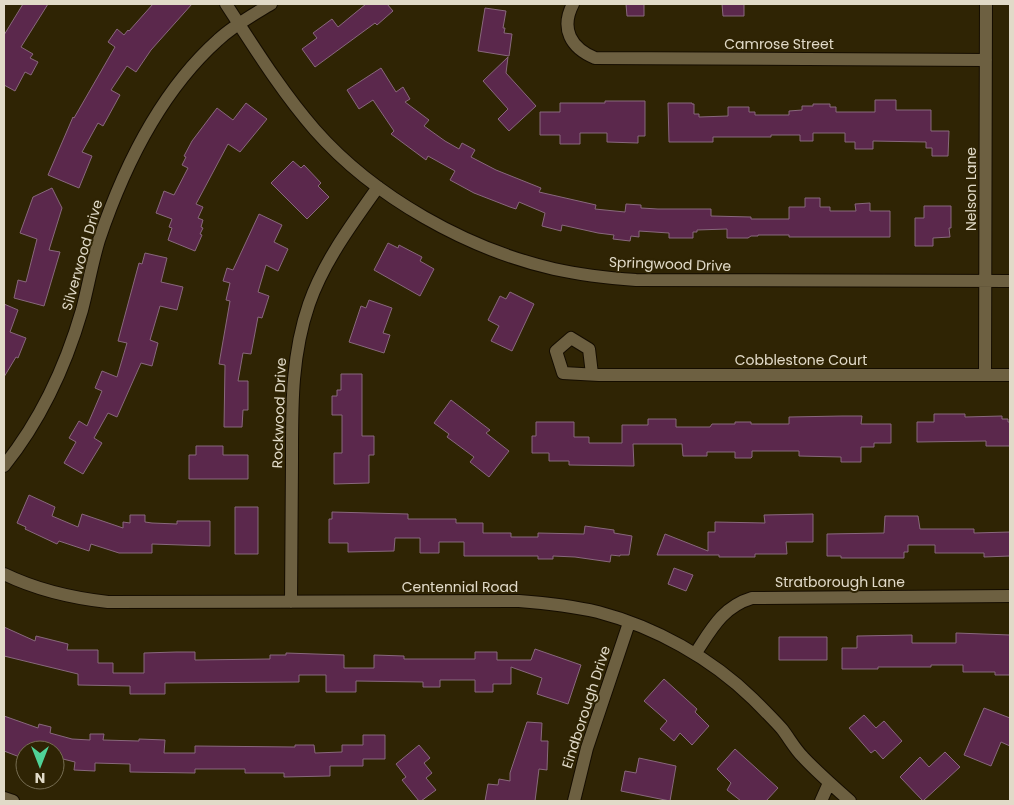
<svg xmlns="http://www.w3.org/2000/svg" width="1014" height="805" font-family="Poppins,sans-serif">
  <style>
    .building { fill: #5b284c; stroke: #88687c }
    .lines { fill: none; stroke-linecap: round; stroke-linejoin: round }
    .street-casing { stroke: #150d00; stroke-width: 14 }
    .street { stroke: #6d6041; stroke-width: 12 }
    .labels { text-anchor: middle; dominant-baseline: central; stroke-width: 4; stroke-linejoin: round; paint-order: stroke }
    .street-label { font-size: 14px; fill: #e1dac8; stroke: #2f2404 }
  </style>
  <rect width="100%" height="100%" fill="#2f2404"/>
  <!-- building -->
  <path class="building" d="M23 4H48L21 47 33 54 30 58 38 62 31 75 25 72 15 91 4 85V35Z
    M153 4H192L151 50 136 72 127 66 111 90 120 95 103 126 98 123 82 152 92 156 79 188 48 175 73 117 74 118 115 47 108 42 117 29 124 35 128 30 129 31Z
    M366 4H387L393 11 377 25 375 23 315 67 302 49 317 38 313 33 332 19 338 27Z
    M626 4H644V16H627Z
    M722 4H744V16H723Z
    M485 8 506 11 503 28H505L504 33 512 34 509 56 478 51Z
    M508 57 506 73 536 106 509 131 498 119 508 109 483 81Z
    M381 68 396 92 403 87 410 99 405 102 429 120 424 126 445 141 459 149 462 143 475 150 471 157 496 170 541 188 539 192 596 205 595 209 625 212 626 204 641 205V208L658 209H711V216L751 217V219H789V207H805V198H820V207H830V211H856L855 204 870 203V211H890V237H789V235H758V236H751L748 238H727V229L697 230V232H693V238H669V233L639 231V237L631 236 630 241 613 239 614 235 598 233 562 225 561 231 542 226 545 213 519 202 516 209 510 207 474 193 450 180 455 171 428 156 426 160 391 134 394 131 373 100 359 109 347 90Z
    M875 100H896V110H931V131H949L948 156H932V148H926V142L873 141V149H855V142H845V133H813V141H800V135H771V137H713V142H669L668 103H692V104H694V114H699V117L728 116V107H749V112H755V115H789V111L802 110V106H813V104H830V107H836V112H875Z
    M605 101H645V136H638V143L607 142V133H580V144H560V135H540V112H560V103H605Z
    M246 103 267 119 240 152 228 144 196 204 203 207 198 218 203 220 201 227 203 228 200 234 202 235 195 251 168 240 172 228 169 227 172 219 156 213 164 191 174 195 188 168 182 165 186 157 184 156 192 141 217 108 233 120Z
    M293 161 301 168 304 165 321 183 318 186 329 197 307 219 271 183Z
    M52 188 62 208 49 250 60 252 44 306 14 298 18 280 26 282 37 239 20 233 33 197Z
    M924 206H951V228H949L950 237 933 238V246H915V218H924Z
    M259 214 282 225 274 242 288 249 278 271 266 265 258 292 269 296 262 318 258 317 251 354 243 353 238 381H248V410H243L242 427H224L225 365 219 364 230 301 226 300 230 283 223 281 227 268 233 270Z
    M388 243 398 248 399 245 422 257 420 261 434 269 420 296 374 270Z
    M145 253 167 258 161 282 183 287 177 310 160 306 150 340 158 343 152 366 141 363 117 417 108 413 94 438 102 443 83 474 64 463 76 442 69 438 79 421 87 426 102 391 95 388 102 371 117 377 127 343 118 341 139 263 142 264Z
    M510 292 534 304 512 351 491 341 499 326 488 320 500 296 506 299Z
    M369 300 392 308 383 333 390 335 384 353 349 342 361 306 366 308Z
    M4 304 18 310 10 332 26 338 18 358 16 357 4 377Z
    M341 374H362V436H374V455H369V483L334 484V453H342V415H332V396H337V390H341Z
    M451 400 490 430 486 433 509 451 489 477 470 462 474 457 447 437 449 434 434 423Z
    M934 414H965V417L1002 416V419H1008V422H1010V446H986V441L917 442V422H934Z
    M842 416H862L861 424H891V443H874V447H861V462H841V457L799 456V451H752V457L751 458H735V452H707V456H683L682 444H633L634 466 569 465V461H549V453H532V436H536V422H574V437H589V443H622V425H648V419H676V427H710L712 424H735V422H751V424H789V417Z
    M196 446H223V455H248V479H189V455H196Z
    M29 495 55 507 52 516 78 527 82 514 123 528V522L130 523V515H145V522L152 523 177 524V521H210V546L152 544V553H119L91 544 89 551 59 541 57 544 25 529 26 527 17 523Z
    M235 507H258V554H235Z
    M332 512 408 514V519H456V523H483V533H511V537H538V533L584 534 585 526 614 530V533L632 536 629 555H620V556L611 555 610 562 575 557 553 556V559H538V556H464V542H439V553H420V538H395L394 551 348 552V543H329V519H332Z
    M813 514V542H786L787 554H755V557H719V555H657L665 534 708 551V532H715V522L765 523 764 515Z
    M885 516H918L920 529H974V533L1010 532V556L984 557V553H935V545H908V552H904V558H841V556H827V534L884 533Z
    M674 568 693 575 686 591 668 584Z
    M4 627 35 641 36 636 68 644 67 650H98V663H113V673H144V653L176 652H195V660L270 659V655H286V653L344 655V668H374V655L404 656V659H475V652H497V660H531L535 649 581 665 568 704 537 694 542 678 511 667V684H493V692H475V680H440V687H423V682L356 681V692H326V675H299V682L165 683V694H130V686L78 685V674L4 656Z
    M956 633 1010 635V675H995V672H963V665H931V667H878V669H842V648H857V636L912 635V643H956Z
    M779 637H827V660H779Z
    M664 679 697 709 695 712 709 726 692 745 680 733 674 741 660 729 667 721 644 701Z
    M984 708 1010 718V746L1001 742 991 766 964 755Z
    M864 715 876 728 884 721 902 741 883 759 875 750 871 753 849 728Z
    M4 716 38 728 39 724 51 727 50 733 72 739 90 740V734H104L103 740 139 741V739L165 740 164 753H195V746L295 747V745H314L315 753 342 752V745H363V735H385V759H363V766H330V776L284 777V773H245V769H195V773L130 772V764L95 763V771L74 770 75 762 55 757V750H25V759L4 751Z
    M527 722 542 723 541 741H548L547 770 539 769 535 801H485L488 784 498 785 499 779 510 781V773Z
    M419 745 430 758 424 763 432 773 426 778 436 790 421 801H419L402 780 406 777 396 764Z
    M735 749 778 788 766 801H741L727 790 731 783 717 769Z
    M945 752 960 767 923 801 900 777 920 757 929 767Z
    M639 758 676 766 670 801 621 791 625 771 636 773Z"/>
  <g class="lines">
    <defs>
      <path id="street" d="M226 4C254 47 281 91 315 130 374 197 467 249 554 269 581 275 608 278 636 280L1010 281
        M573 4C560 29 571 48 595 58L986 60
        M592 374 589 349 571 338 556 351 563 373 599 375H1010
        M985 375 986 4
        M4 466C40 421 66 365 82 310 88 287 92 263 99 240 123 169 161 91 218 40 234 25 253 15 271 4
        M4 574C37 590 72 598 108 602L519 601C545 603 572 606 598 612 655 627 711 658 753 699 763 709 773 719 782 729 789 738 795 749 803 757 818 773 834 787 850 801
        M291 602C291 555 292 508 292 461 292 408 291 356 309 304 324 261 352 224 378 187
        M695 654C711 630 722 607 752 598L1010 596
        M4 798 13 801
        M574 801 587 748 629 623
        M821 801 829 783"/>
    </defs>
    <!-- street casing -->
    <use href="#street" class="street-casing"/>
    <!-- street -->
    <use href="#street" class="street"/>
  </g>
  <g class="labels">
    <!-- street labels -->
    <g class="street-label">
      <text x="779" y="44">Camrose Street</text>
      <text transform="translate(971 189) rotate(-90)">Nelson Lane</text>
      <text transform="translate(82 255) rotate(-74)">Silverwood Drive</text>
      <text transform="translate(670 264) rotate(2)">Springwood Drive</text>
      <text x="801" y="360">Cobblestone Court</text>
      <text transform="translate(279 413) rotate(-88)">Rockwood Drive</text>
      <text x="840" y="582">Stratborough Lane</text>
      <text x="460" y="587">Centennial Road</text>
      <text transform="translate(586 707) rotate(-72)">Eindborough Drive</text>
    </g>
  </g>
  <!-- border -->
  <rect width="1014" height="805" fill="none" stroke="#e1dac8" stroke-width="10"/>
  <!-- north arrow -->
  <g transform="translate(40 765) rotate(180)"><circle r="24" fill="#2f2404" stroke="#766d52"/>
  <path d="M0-4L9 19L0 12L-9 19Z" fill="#50d398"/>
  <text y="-8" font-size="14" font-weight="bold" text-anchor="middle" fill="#e1dac8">N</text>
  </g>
</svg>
